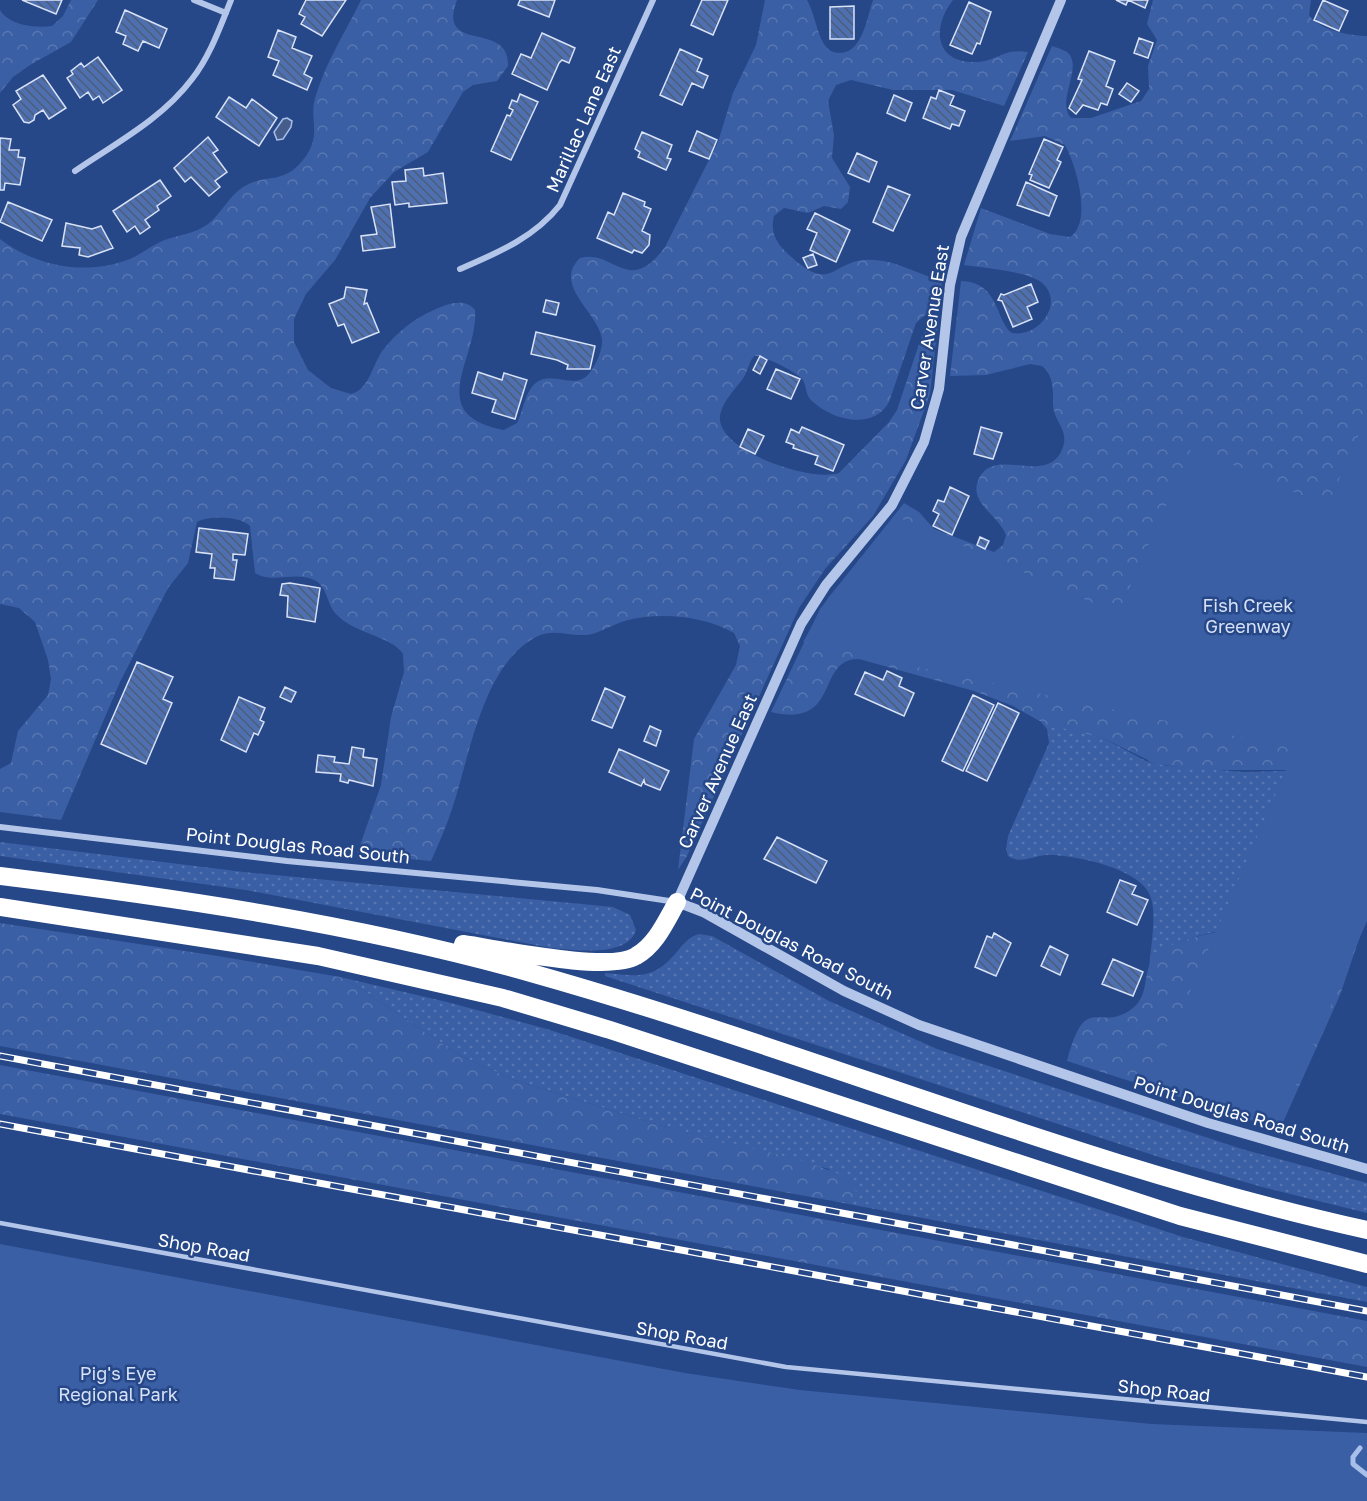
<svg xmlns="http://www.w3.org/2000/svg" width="1367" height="1501" font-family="'Golos Text',sans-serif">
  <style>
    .grass { fill: url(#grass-dots) }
    .forest { fill: url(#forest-crowns) }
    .park { fill: #3b5fa5 }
    .water { fill: #465d8c; stroke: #a7bfe9; stroke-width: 1.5 }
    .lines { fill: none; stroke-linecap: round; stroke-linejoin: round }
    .stream { stroke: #a7bfe9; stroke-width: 5 }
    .building { fill: url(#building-back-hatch); stroke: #d7e2f7; stroke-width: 1.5 }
    .service { stroke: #b3c6e9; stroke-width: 4.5 }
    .minor { stroke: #b3c6e9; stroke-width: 6 }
    .tertiary { stroke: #b3c6e9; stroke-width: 10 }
    .motorway { stroke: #fff; stroke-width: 18 }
    .rail-casing { stroke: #fff; stroke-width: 7 }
    .rail { stroke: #264788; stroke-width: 4.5; stroke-dasharray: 14; stroke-linecap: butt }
    .labels { text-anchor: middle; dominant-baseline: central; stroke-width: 5; stroke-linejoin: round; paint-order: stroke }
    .street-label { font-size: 18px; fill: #fff; stroke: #264788 }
    .park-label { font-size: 18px; fill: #d7e2f7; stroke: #264788 }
  </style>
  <defs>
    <pattern id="grass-dots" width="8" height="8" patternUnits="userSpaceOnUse" patternTransform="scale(1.5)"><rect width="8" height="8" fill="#3b5fa5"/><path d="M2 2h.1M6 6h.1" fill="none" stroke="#5877b2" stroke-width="1.8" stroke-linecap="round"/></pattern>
    <pattern id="forest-crowns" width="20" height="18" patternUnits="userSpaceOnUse" patternTransform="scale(1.5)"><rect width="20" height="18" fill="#3b5fa5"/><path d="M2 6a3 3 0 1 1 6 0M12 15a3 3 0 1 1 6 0" fill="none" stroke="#5877b2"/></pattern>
    <pattern id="building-back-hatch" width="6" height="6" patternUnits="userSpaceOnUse" patternTransform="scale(1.5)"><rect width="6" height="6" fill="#4f70b0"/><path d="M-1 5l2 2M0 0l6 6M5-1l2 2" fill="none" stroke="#4d5c79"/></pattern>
  </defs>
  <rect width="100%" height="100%" fill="#264788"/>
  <!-- grass -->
  <path class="grass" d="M1041 722 1103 738 1146 761 1168 766 1244 772 1314 770 1247 926C1221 931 1154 939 1149 971 1150 949 1156 923 1152 902 1148 869 1075 855 1048 855 1034 855 1021 865 1008 856L1006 849 1008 836 1049 743 1047 729Z
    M0 842 244 872 613 907 630 915 636 930C628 958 573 950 551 948L246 890 0 856Z
    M699 934 712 936 829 1001 937 1049 1242 1149 1367 1183V1213L1262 1187 1162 1158 605 976V973C643 977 655 979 680 948 686 942 690 936 699 934Z
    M340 977 447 1002 547 1029 1183 1237 1367 1287V1302L827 1200 851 1202 829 1169 659 1125 514 1080 459 1055 366 992Z"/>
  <!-- forest -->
  <path class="forest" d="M71 0H98L71 42 30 65 13 77 0 93V10C10 26 35 28 52 26L63 16Z
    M361 0H457C436 55 510 19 508 66L497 81 473 85 463 92 428 152 394 172 370 198 335 260 306 294 294 319V342L308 370 331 388 351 394C369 390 373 363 383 350 399 329 420 314 446 305 457 302 467 301 475 310 479 358 422 415 504 430L517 423C524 410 525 390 537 382 556 369 579 396 594 366 598 359 601 352 602 344 605 316 550 287 580 258 614 249 628 297 665 247L718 142 733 93 756 45 765 0H807C815 14 816 31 824 44 828 50 833 53 840 53 863 52 867 17 873 0H953C931 28 935 64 977 62 998 61 1002 48 1028 52L1004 106 952 90H893L851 80 836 85 828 101 834 135 832 158 850 187 848 202 841 209 824 206 808 213 784 208 774 216C770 232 776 242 787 253 836 299 829 256 875 260 897 261 920 275 942 281L939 310 925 315 916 323 889 402C873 431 832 420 812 401 805 395 807 387 803 380 799 373 761 354 754 356 749 362 748 370 744 377 736 389 719 404 720 420 723 453 812 482 839 473L889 422 897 410 921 338 926 330 938 323 930 394 906 460 873 516 825 569 799 608 687 856 678 870 694 739 736 665 740 646 734 633C704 616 661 612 628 620 617 623 608 628 598 632 577 641 556 626 536 637 483 665 470 754 453 806 447 825 439 843 431 861L357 854 381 785 391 717 404 672 403 654C392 636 354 634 336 614 327 605 327 585 314 580 295 571 272 584 255 573L250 526C240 516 209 515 197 522L188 563 168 588 120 682 61 820 0 812V769L11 763 18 731 48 695 51 679 48 660 35 622 19 608 0 604V239C37 267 86 276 130 259 141 254 151 246 162 241 177 235 195 234 208 224 222 213 228 197 243 187 267 172 284 187 306 156 322 133 308 118 316 95 326 62 346 31 361 0Z
    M1153 0H1311L1309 15C1318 30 1351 36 1367 36V776L1314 770H1200L1156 764 1103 738 1045 724 1013 706 974 691 859 659C815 658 842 729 771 712L820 609 904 503 919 512 934 529 994 552 1003 545 1006 535C999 516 969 503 978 481 992 443 1049 489 1063 447 1069 429 1053 421 1053 404 1053 391 1054 375 1042 366L1030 364 986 375 950 376 961 281C1000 282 995 321 1012 333 1039 338 1066 302 1041 282 1025 271 984 268 964 265L981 208 1050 234 1070 237C1093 222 1076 165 1065 145L1045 136 1010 141 1052 46C1057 48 1066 50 1069 54 1082 70 1056 101 1071 118H1091L1141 101 1149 89 1148 66 1157 40 1147 24Z
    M1367 916 1340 995 1280 1129 1067 1061C1086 988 1099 1035 1133 1008 1151 994 1141 969 1156 955 1187 925 1321 921 1367 916Z
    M0 923 218 956 340 977 366 992 459 1055 514 1080 659 1125 804 1161 842 1175 854 1184 857 1196 851 1202 827 1200 0 1046Z
    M0 1065 1367 1321V1367L0 1114Z"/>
  <!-- park -->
  <path class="park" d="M1367 416V921L1277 1129 1149 1087 1295 749 803 642 828 598 895 516 1118 614 1192 447 1327 507Z
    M0 1244 685 1373 800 1390 1152 1424 1367 1433V1501H0Z"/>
  <!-- water -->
  <path class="water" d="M287 118 292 121 291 127 283 139 277 140 274 132 283 119Z"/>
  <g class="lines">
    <!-- stream -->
    <path class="stream" d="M1360 1448 1353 1457V1464L1367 1475"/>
  </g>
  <!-- building -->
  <path class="building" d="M22 0H62L56 14Z
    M306 0H346L322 36 301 24 305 17 299 14Z
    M520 0H555L549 17 518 5Z
    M702 0H728L713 35 691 25Z
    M1116 0H1148L1145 8 1128 0 1126 5Z
    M1323 0 1348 11 1339 31 1314 20Z
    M969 2 991 12 980 44 977 43 972 54 950 45Z
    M854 6V39H830V7Z
    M125 10 167 29 159 48 143 41 138 51 123 44 126 36 116 32Z
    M278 30 296 37 292 48 312 56 304 74 312 78 307 90 273 75 279 61 268 57Z
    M542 33 575 48 569 63 562 60 559 63 547 90 512 74 521 54 531 58Z
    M1139 38 1153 43 1148 58 1134 53Z
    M680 49 702 59 697 71 708 76 703 88 692 83 682 105 660 95Z
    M1089 51 1115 61 1106 86 1113 89 1107 105 1101 103 1098 110 1083 105 1076 114 1069 108 1082 80 1078 79Z
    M98 57 122 90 103 103 99 96 93 100 88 92 80 98 67 78 73 74 71 71 81 63 84 67Z
    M43 75 66 108 49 119 43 110 35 115 34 120 29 123 24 122 13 105 21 99 16 91Z
    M1127 83 1139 91 1131 102 1119 94Z
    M939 90 954 96 950 105 965 111 959 126 952 124 950 129 923 118 931 97 936 99Z
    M520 94 538 102 511 160 491 151 507 115 510 116 513 110 509 108 512 100 517 102Z
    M894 95 912 103 905 121 887 113Z
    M229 97 246 108 252 99 277 118 259 146 216 117Z
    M697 131 717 140 709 159 689 151Z
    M642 132 672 145 667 158 671 159 666 170 638 157 640 152 635 149Z
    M208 137 218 150 213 153 227 172 215 181 220 187 209 196 191 177 185 182 174 168Z
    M0 138 11 139 9 150H19L18 157 25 158 20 185 5 183 4 190H0Z
    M1044 139 1063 147 1057 160 1061 162 1049 188 1030 180 1032 175 1029 174Z
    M857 153 877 162 869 182 848 173Z
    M423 168 424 176 443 173 447 203 409 207V203L395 205 392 182 406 181 405 170Z
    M160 180 171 196 157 206 159 210 145 220 150 227 140 234 135 226 127 232 113 211Z
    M1026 182 1057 196 1049 216 1017 205Z
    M888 186 910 195 893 231 873 222Z
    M623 193 645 202 644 206 651 209 642 231 650 235 649 245 642 253 634 250 632 253 597 238 608 212 614 215Z
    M8 202 52 220 42 241 0 222Z
    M390 204 395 247 363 251 361 236 377 234 371 207Z
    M815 213 850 230 836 262 810 250 817 233 807 229Z
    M66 223 92 229 101 226 113 248 88 257 79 255 80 248 62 246Z
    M813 254 817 265 808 268 803 258Z
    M1031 284 1038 302 1027 307 1032 319 1013 327 1002 301 998 300 1001 294 1004 295Z
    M346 287 367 290 364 304 367 303 379 332 352 343 344 324 338 326 329 304 344 298Z
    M546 300 559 303 556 315 543 312Z
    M536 332 595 346 590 369H567L568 365 557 360 531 354Z
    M760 356 767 360 760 374 753 370Z
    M776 369 800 379 791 399 767 389Z
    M478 372 502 380 504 373 527 380 515 419 492 412 496 400 472 393Z
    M802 427 844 445 833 471 815 464 818 456 793 448 794 445 786 442 791 429 799 433Z
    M981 427 1002 433 993 459 974 454Z
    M748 429 764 436 755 454 740 447Z
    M950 487 969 496 952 535 933 526 939 514 933 511 938 500 944 502Z
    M199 528 248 534 245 555 233 554V560H237L234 580 214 578 215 568H210L212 554 196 552Z
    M980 537 989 541 985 549 977 545Z
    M290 583 320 588 315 622 287 617 288 596 280 595 282 584Z
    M137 662 173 677 163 699 172 703 146 764 101 744Z
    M887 671 902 678 899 686 914 693 904 716 855 694 865 672 883 680Z
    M285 687 296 692 291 702 280 697Z
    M605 688 625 697 612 728 592 720Z
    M973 695 994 705 963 771 942 761Z
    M239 697 265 708 260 720 264 722 258 735 254 733 246 752 221 740Z
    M998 703 1019 713 987 781 966 771Z
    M650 726 661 731 656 746 644 741Z
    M352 747 364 749 363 757 377 759 373 786 349 780 348 783 340 781 341 774 316 772 318 755 335 757 334 762 349 764Z
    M619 749 669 771 660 790 645 784 644 780 641 786 609 772Z
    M777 837 827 861 816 883 764 859Z
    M1120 880 1136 886 1132 894 1148 900 1137 925 1107 912Z
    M994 933 1011 943 996 976 975 967 987 936 992 938Z
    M1050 946 1068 955 1060 975 1041 966Z
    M1113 959 1143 972 1133 996 1102 984Z"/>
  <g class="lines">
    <!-- service -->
    <path class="service" d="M0 1223 786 1367 1367 1422"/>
    <!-- minor -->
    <path class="minor" d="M194 0 226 13
      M75 171C116 143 162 119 192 79 210 56 220 27 231 0
      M460 269C497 253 534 238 560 205L653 0
      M0 827 287 861 597 890 676 902"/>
    <!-- tertiary -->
    <path class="tertiary" d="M1061 0 961 237 950 285 939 389 924 442 892 505 826 585 801 624 677 902 703 912 844 991 919 1025 1208 1123 1367 1169"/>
    <!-- motorway -->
    <path class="motorway" d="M0 876C179 898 357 924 531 973 812 1052 1082 1167 1367 1230
      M0 907 318 956 503 998 607 1029 1180 1216 1367 1264
      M463 944C499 949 609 973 636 956 656 945 666 921 677 902"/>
    <defs>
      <path id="rail" d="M0 1056 1367 1311
        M0 1124 1367 1377"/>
    </defs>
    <!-- rail casing -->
    <use href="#rail" class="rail-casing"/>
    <!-- rail -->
    <use href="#rail" class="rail"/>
  </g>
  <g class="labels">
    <!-- street labels -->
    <g class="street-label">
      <text transform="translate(583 119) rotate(-66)">Marillac Lane East</text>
      <text transform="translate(929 327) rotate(-81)">Carver Avenue East</text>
      <text transform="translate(717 771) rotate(-66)">Carver Avenue East</text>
      <text transform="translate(298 845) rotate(6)">Point Douglas Road South</text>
      <text transform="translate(792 943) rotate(27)">Point Douglas Road South</text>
      <text transform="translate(1242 1114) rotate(17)">Point Douglas Road South</text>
      <text transform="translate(204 1247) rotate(10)">Shop Road</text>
      <text transform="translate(682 1335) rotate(10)">Shop Road</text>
      <text transform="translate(1164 1390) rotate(6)">Shop Road</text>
    </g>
    <!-- park labels -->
    <g class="park-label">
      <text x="1248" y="605">Fish Creek<tspan x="1248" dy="21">Greenway</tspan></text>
      <text x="118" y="1373">Pig's Eye<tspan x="118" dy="21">Regional Park</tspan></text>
    </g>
  </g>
</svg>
